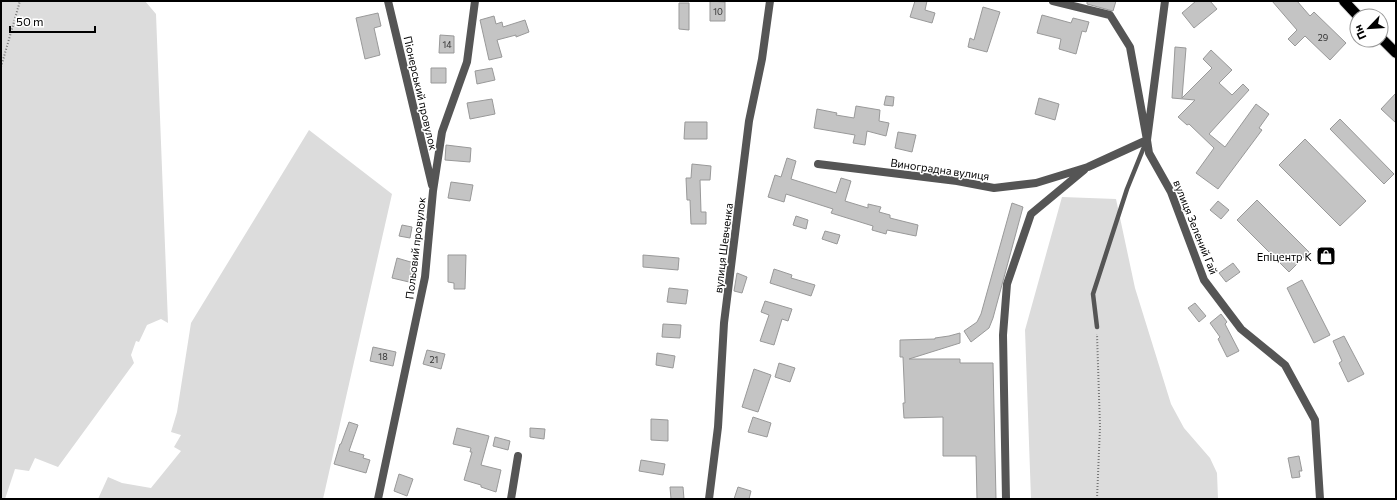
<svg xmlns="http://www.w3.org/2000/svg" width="1397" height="500" font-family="Commissioner,sans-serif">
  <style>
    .green { fill: #dcdcdc }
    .building { fill: #c4c4c4; stroke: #999 }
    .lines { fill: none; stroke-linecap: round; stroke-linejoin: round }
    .primary-casing { stroke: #dbdbdb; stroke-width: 12 }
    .path { stroke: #777; stroke-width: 2; stroke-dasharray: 1 2; stroke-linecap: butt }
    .service { stroke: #555; stroke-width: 4.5 }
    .minor { stroke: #555; stroke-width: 8 }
    .primary { stroke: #000; stroke-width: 10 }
    .labels { text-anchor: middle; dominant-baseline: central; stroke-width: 3; stroke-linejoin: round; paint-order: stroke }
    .number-label { font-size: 9px; fill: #313131 }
    .street-label { font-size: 11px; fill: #000; stroke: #fff }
    .poi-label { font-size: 11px; fill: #000; stroke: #fff; text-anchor: end }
  </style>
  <rect width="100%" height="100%" fill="#fff"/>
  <!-- green -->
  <path class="green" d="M1 1H145L156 14 168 323 161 319 147 325 139 342 136 341 131 355 134 363 58 467 35 458 29 471 15 469 5 499H1Z
    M309 130 392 194 323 499H98L108 477 122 483 151 488 181 451 174 447 181 435 171 432 177 412 191 323Z
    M1062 197 1116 199 1135 288 1171 404 1184 428 1210 458 1217 473 1218 499H1031L1025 330Z"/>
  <!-- building -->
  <path class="building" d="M710 1 725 2V21H710Z
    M915 1H927L925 10 935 13 932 23 910 17Z
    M1087 1H1116L1113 11 1087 4Z
    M1196 1H1210L1217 9 1194 28 1182 13Z
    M1272 1H1297L1310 16 1314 12 1346 43 1330 60 1305 36 1295 46 1288 39 1297 30Z
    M679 3H689V30L679 29Z
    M983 7 1000 12 987 52 968 47 970 38 974 40Z
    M378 13 381 26 374 28 380 55 365 59 356 18Z
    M1042 15 1071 23 1073 18 1089 22 1086 32 1082 31 1076 54 1059 49 1061 39 1037 33Z
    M494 16 496 24 502 22 503 27 525 20 529 32 516 37V35L497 40 502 57 489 60 480 20Z
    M440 35 454 36V53H439Z
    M1175 47 1186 48 1182 98 1212 68 1203 59 1211 50 1232 70 1219 83 1232 95 1243 84 1249 90 1209 134 1225 147 1256 104 1269 114 1259 128 1262 130 1218 189 1196 173 1214 148 1189 124 1187 125 1178 117 1195 100 1172 98Z
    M431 68H446V83H431Z
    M492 68 495 80 477 84 475 71Z
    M1396 93V123L1381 109Z
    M886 96 894 97 893 106 884 105Z
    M1039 98 1059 104 1055 120 1035 114Z
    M492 99 495 114 470 119 467 103Z
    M856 106 880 110 879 121 889 123 886 136 867 131 865 145 853 143 855 135 814 128 817 109 837 113 836 115 854 118Z
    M1340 119 1394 174 1384 184 1330 129Z
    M685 122H707V139H684Z
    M898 132 916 135 912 152 895 148Z
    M1305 139 1366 201 1340 226 1279 165Z
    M446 145 471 148 470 162 445 160Z
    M787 158 796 161 791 179 836 193 841 178 851 181 845 201 868 208V204L881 207 879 212 890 215V218L918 225 916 236 887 230 886 234 872 230 873 226 831 213 833 209 786 194 784 202 768 197 775 175 781 177Z
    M692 164 711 166 710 180H700L701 212H706V224H691L690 200H687L686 178H691Z
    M451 182 473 185 470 201 448 198Z
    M1257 200 1309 252 1289 272 1237 220Z
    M1218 201 1229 210 1221 219 1210 210Z
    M1012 203 1023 207 993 318 989 328 971 342 964 331 977 322 981 314Z
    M796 216 808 220 806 229 793 225Z
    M402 225 412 227 410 238 399 236Z
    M825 231 840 235 837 244 822 239Z
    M448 255H466L465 289H454V283L448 282Z
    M643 255 679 258 678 270 643 267Z
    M397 258 414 263 409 282 392 278Z
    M1233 263 1240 272 1226 282 1219 273Z
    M774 269 792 275 791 278 815 285 811 296 770 283Z
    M737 273 747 277 742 293 734 291Z
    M1302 280 1330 335 1314 343 1287 288Z
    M669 288 688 290 686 304 667 302Z
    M765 301 792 309 788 321 782 319 774 345 760 341 769 315 761 312Z
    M1195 303 1206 316 1199 322 1188 308Z
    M1221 314 1227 322 1225 324 1239 351 1227 357 1218 339 1220 337 1210 323Z
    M663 324 681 325 680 338 662 337Z
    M960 333V343L909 359H960V363H993L996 499H977L976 456H943V417L904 418 903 403H905L903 357H900V340L935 339V338L949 336Z
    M1344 336 1364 374 1348 382 1339 363 1342 361 1333 341Z
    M373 347 396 352 393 366 370 361Z
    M427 350 445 354 441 369 423 364Z
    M657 353 675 356 673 368 656 365Z
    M779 363 795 368 790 382 775 377Z
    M754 369 771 375 758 412 742 407Z
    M753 417 771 423 767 437 748 432Z
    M651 419 668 420V441L651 440Z
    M349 422 358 425 349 451 364 455 363 458 370 460 366 473 334 464 340 444H341Z
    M457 428 489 436 481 465 501 470 496 492 481 487V485L464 480 472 452H470L471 448 453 444Z
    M530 428 545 429 544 439 530 437Z
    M495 437 510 441 508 450 493 446Z
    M1299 456 1302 471H1299L1300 477 1292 478 1288 458Z
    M641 460 665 464 663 475 639 471Z
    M399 474 413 479 407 496 394 491Z
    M670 487H683L684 499H671Z
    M738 487 751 491 749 499H734Z"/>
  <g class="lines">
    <defs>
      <path id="primary" d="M1344 1 1358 16
        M1381 38 1396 53"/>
    </defs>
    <!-- primary casing -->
    <use href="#primary" class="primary-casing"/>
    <!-- path -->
    <path class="path" d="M1 67 20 1
      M1097 499 1100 427 1097 334"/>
    <!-- service -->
    <path class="service" d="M1097 327 1093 294 1127 189 1146 142"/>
    <!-- minor -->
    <path class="minor" d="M388 1 432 185
      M1165 1 1147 140 1149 153 1171 192 1204 280 1241 329 1285 365 1315 420 1320 499
      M818 164 957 181 994 188 1036 183 1088 167 1147 140 1130 47 1110 15 1053 1
      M378 499 425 277 433 191 442 132 467 62 475 1
      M511 499 518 456
      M709 499 718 427 724 323 749 121 762 59 770 1
      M1006 499 1003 335 1007 284 1031 214 1084 170"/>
    <!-- primary -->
    <use href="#primary" class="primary"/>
  </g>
  <!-- icons -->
  <defs>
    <symbol id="shop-square" viewBox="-11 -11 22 22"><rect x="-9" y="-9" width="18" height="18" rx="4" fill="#000" stroke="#fff"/><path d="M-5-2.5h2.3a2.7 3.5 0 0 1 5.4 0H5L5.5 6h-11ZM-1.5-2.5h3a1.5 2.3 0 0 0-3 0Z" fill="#fff"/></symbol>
  </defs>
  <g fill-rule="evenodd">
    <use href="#shop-square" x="1315" y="245" width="22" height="22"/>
  </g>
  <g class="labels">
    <!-- number labels -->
    <g class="number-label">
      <text x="718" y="11">10</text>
      <text x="1323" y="37">29</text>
      <text x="447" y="44">14</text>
      <text x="383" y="356">18</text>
      <text x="434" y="359">21</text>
    </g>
    <!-- street labels -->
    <g class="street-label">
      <text transform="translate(421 93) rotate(77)">Піонерський провулок</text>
      <text transform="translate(940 169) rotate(8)">Виноградна вулиця</text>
      <text transform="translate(1196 227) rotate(68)">вулиця Зелений Гай</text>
      <text transform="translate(415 248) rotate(-83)">Польовий провулок</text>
      <text transform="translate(723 248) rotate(-83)">вулиця Шевченка</text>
    </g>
    <!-- poi labels -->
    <g class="poi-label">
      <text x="1312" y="256">Епіцентр К</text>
    </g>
  </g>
  <!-- border -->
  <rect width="1397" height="500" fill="none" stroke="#000000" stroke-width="4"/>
  <!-- north arrow -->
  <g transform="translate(1369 28) rotate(245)"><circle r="19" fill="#ffffff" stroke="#999999"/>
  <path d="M0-3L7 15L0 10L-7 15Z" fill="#000000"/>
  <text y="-6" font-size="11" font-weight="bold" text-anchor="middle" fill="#000000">Пн</text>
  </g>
  <!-- scale -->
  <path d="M10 26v6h85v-6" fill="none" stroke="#000000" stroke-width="2"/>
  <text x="16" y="26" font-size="12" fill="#000000" stroke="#ffffff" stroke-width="3" paint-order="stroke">50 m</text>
</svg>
